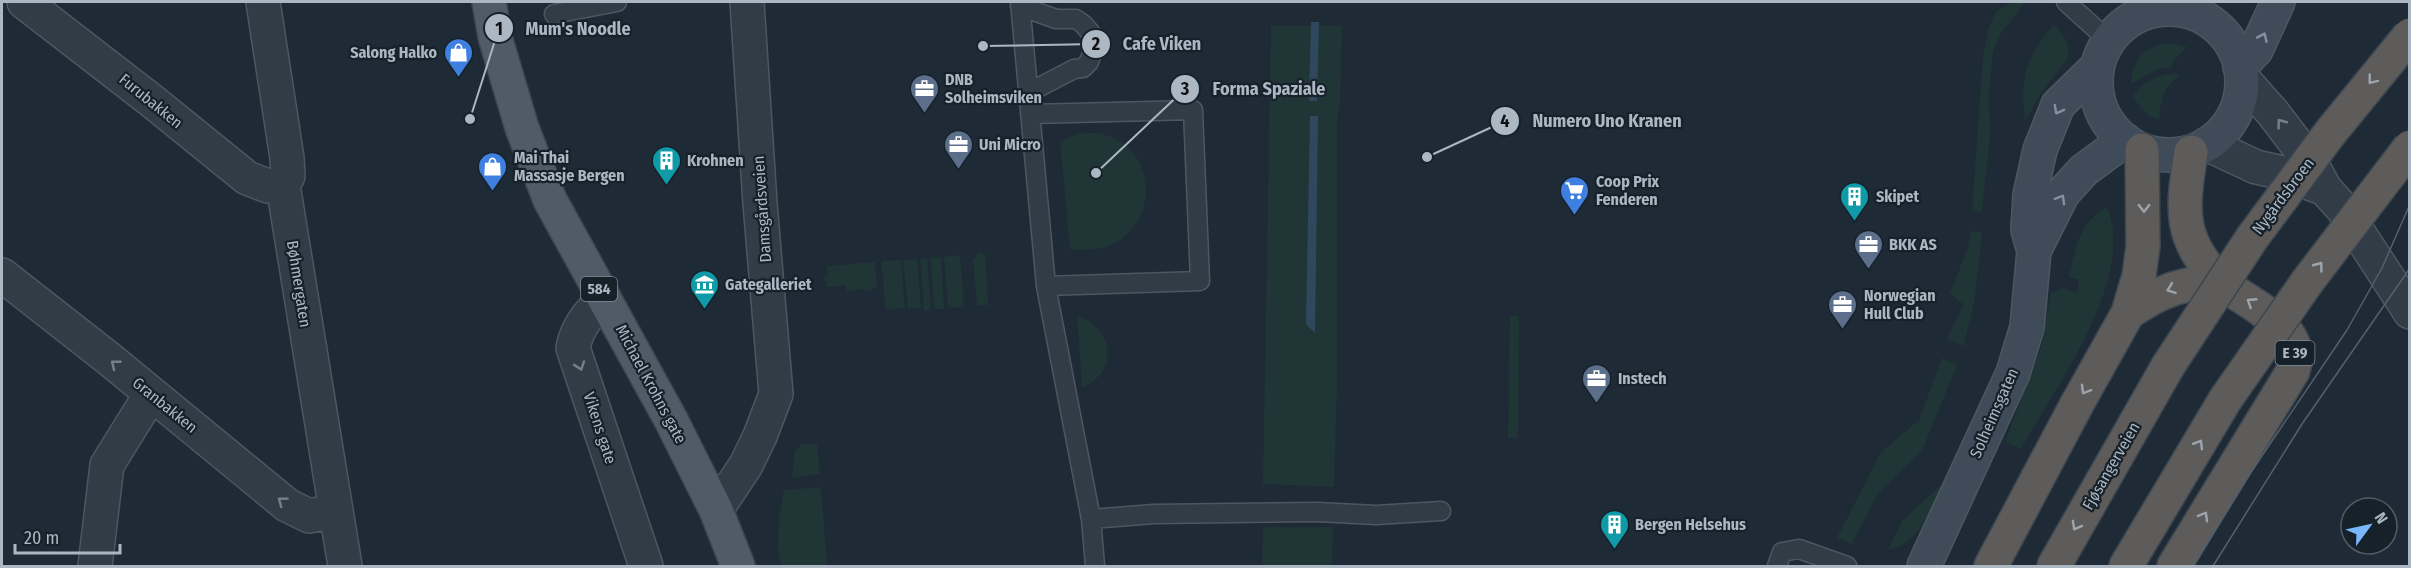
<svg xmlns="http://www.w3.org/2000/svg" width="2411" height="568" font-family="'Fira Sans Condensed',sans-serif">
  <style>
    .green { fill: #203636 }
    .water { fill: #30485d }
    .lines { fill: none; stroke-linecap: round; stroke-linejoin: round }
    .service-casing { stroke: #4c5761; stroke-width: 21 }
    .minor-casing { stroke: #4c5761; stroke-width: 36 }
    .tertiary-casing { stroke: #4c5761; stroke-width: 36 }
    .secondary-casing { stroke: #4c5761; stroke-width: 36 }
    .primary-casing { stroke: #3b454f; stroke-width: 36 }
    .trunk-casing { stroke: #3c4750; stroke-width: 36 }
    .service { stroke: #313c46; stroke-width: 18 }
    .minor { stroke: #313c46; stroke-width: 33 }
    .tertiary { stroke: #313c46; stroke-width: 33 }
    .secondary { stroke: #3f4b59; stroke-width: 33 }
    .primary { stroke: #4f5b66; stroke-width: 33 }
    .trunk { stroke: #5e5c5a; stroke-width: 33 }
    .tram { stroke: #53606d; stroke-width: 1.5 }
    .trunk-bridge-casing { stroke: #3c4750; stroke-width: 36; stroke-linecap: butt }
    .trunk-bridge { stroke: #5e5c5a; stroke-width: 33 }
    .oneway { stroke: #85919e }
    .oneway2 { stroke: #9ca5ae }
    .oneway3 { stroke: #74808b }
    .labels { text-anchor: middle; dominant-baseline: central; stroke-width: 4.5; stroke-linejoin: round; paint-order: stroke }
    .shield { fill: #17212a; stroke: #7f8a95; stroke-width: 1.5 }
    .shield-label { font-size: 15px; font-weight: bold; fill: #abb7c3 }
    .poi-label { font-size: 16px; font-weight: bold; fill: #abb7c3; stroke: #17212a; text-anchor: start }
    .street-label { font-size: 16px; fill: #abb7c3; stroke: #17212a }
    .leader { fill: none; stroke: #abb7c3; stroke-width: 2 }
    .callout-dot { fill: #abb7c3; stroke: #17212a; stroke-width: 2 }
    .mark-label { font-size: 18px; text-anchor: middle; font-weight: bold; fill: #111 }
    .callout-label { font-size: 18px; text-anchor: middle; font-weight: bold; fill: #abb7c3; stroke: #17212a; stroke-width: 4.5; stroke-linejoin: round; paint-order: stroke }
  </style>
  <rect width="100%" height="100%" fill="#1e2a35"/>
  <!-- green -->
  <path class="green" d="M2012 2H2026L2001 33 1993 52 1989 93 1990 135 1982 212 1972 211 1983 56 1988 29 1996 11Z
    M2054 24C2064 35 2071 45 2067 60L2041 93 2025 122C2020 78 2025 58 2054 24Z
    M1271 26H1342L1340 105 1337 118V381L1334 487 1263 484Z
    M2172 43 2187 47 2174 60 2171 68 2158 69 2131 84C2132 58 2147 45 2172 43Z
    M2177 73 2179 76C2163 87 2161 101 2159 120L2149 116 2132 97C2145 81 2157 75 2177 73Z
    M1082 133C1171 127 1167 263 1070 249L1060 141Z
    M2107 207C2137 277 2055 389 2021 449L2005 442 2041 348 2051 293 2063 288 2077 293 2079 280 2069 277C2075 249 2079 222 2107 207Z
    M1971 231 1982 232 1975 297 1964 346 1947 339 1964 305 1950 293 1967 250Z
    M977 253H985L988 305H977L973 258 977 257Z
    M960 255 964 307 948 308 944 257Z
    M941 257 944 309H935L930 258Z
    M927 258 931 309 924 311 920 259Z
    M917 259 921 308 908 309 903 260Z
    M901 260 905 308 886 310 881 261Z
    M875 262 877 287 867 291 862 289 847 292 846 285 827 287 824 278 828 276 827 266Z
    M1077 315C1114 330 1120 370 1082 388Z
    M1510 316H1519L1518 438H1508Z
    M1942 358 1957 365 1922 451 1878 493 1852 544 1837 538 1881 452 1919 420Z
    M802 444H817L820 474 792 478 795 451Z
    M1942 484C1930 510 1920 544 1888 550L1902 521Z
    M821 487 827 566H782L778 551 779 516 784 490Z
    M1263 527H1333L1332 566H1262Z"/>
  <!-- water -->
  <path class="water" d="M1311 22H1319L1317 101H1309Z
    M1310 116H1318L1315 333 1306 324Z"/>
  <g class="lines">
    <defs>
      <path id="service" d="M1020 2 1046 286 1091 519 1095 566
        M2066 2 2108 40
        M1020 6 1056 19H1076L1083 24 1090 32 1093 41V51L1089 62 1083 68 1074 69 1028 93
        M554 14 617 2
        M1030 114 1193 110 1200 281 1046 286
        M1091 519 1154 514 1317 512 1376 515 1441 511
        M1777 566 1782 552 1799 549 1847 566"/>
      <path id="minor" d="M24 2 152 101 247 178 268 186 283 185
        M263 2 287 158 288 176 283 185 345 566
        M2 275 108 358 287 505 309 516 336 511
        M604 298C590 313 577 326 573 348L646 566
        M95 566 107 465 151 394"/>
      <path id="tertiary" d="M2242 78 2273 113 2311 163 2325 189 2343 209 2410 312
        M2207 144 2256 167 2279 172 2323 188
        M716 510 746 465 760 436 776 394 760 203 747 2"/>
      <path id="secondary" d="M2096 82a73 73 0 1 1 146 0a73 73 0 1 1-146 0Z
        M2240 67 2256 50 2278 2
        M2034 251 2063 193 2084 170 2125 140
        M1924 566 2013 373 2027 327 2034 251 2028 230 2030 195 2040 150 2058 105 2097 67"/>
      <path id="primary" d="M489 2 495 37 522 128 550 200 671 420 716 510 738 566"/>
      <path id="trunk" d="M2128 313C2160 291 2181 283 2220 281
        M1991 566 2077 404 2128 313 2139 276 2143 246 2142 150
        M2054 566 2168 366
        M2126 566 2225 400
        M2174 566 2293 371C2308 325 2247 305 2220 281 2209 271 2196 253 2191 239 2180 213 2187 179 2191 152"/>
    </defs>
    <!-- service casing -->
    <use href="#service" class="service-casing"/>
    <!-- minor casing -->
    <use href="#minor" class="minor-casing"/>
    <!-- tertiary casing -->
    <use href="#tertiary" class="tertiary-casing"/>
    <!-- secondary casing -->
    <use href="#secondary" class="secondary-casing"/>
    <!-- primary casing -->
    <use href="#primary" class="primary-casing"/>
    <!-- trunk casing -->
    <use href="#trunk" class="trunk-casing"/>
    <!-- service -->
    <use href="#service" class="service"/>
    <!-- minor -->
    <use href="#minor" class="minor"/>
    <!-- tertiary -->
    <use href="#tertiary" class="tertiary"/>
    <!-- secondary -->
    <use href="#secondary" class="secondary"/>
    <!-- primary -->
    <use href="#primary" class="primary"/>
    <!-- trunk -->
    <use href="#trunk" class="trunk"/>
    <!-- tram -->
    <path class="tram" d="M2193 566 2249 475 2347 330 2382 268 2410 204
      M2213 566 2302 424 2410 268"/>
    <defs>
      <path id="trunk-bridge" d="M2168 366 2252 238 2330 133 2410 35
        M2225 400 2307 282 2410 147"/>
    </defs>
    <!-- trunk-bridge casing -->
    <use href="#trunk-bridge" class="trunk-bridge-casing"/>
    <!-- trunk-bridge -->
    <use href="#trunk-bridge" class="trunk-bridge"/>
  </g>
  <!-- one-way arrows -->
  <defs><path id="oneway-chevron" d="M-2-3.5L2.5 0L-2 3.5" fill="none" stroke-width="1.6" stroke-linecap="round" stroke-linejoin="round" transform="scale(1.5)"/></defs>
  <g class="oneway">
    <use href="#oneway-chevron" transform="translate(2263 37) rotate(-66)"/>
    <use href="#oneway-chevron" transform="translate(2058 110) rotate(118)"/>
    <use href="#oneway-chevron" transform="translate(2061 199) rotate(-60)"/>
  </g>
  <g class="oneway2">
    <use href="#oneway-chevron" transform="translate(2372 80) rotate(128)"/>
    <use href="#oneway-chevron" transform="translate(2144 208) rotate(90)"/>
    <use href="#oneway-chevron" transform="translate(2319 266) rotate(-53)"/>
    <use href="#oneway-chevron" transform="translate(2171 289) rotate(160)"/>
    <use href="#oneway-chevron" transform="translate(2251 302) rotate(-147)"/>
    <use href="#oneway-chevron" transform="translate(2085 390) rotate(120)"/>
    <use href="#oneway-chevron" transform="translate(2199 444) rotate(-59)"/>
    <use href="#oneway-chevron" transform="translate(2204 516) rotate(-60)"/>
    <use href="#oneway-chevron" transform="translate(2076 526) rotate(119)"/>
  </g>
  <g class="oneway3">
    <use href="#oneway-chevron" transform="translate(2281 123) rotate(-127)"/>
    <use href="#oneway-chevron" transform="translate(115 364) rotate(-141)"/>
    <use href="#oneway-chevron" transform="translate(580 366) rotate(71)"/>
    <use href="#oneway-chevron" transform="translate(282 501) rotate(-143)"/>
  </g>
  <!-- icons -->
  <defs>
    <symbol id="shop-pin" viewBox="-11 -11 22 30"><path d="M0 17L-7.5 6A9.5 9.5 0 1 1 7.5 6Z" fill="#3f7fe0" stroke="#17212a"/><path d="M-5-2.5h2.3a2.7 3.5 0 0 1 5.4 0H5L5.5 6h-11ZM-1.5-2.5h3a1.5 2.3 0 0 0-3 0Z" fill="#fff"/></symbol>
    <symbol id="office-pin" viewBox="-11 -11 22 30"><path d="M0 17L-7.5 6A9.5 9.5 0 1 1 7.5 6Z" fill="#5c6f8a" stroke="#17212a"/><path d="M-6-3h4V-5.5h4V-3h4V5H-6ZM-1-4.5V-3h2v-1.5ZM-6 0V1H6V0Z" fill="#fff"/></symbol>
    <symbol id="building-pin" viewBox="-11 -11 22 30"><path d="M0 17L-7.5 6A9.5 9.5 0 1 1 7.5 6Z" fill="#0f9aa8" stroke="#17212a"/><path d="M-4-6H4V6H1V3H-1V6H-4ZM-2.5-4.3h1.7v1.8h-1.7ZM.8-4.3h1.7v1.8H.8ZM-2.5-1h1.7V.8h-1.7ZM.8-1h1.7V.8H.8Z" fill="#fff"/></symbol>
    <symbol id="supermarket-pin" viewBox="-11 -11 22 30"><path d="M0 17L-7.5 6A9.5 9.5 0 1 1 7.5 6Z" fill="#3f7fe0" stroke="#17212a"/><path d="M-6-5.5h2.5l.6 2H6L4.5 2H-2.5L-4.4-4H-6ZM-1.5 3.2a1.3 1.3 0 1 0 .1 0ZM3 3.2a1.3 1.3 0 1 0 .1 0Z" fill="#fff"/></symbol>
    <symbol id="museum-pin" viewBox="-11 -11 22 30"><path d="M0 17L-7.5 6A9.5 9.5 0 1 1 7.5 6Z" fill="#0f9aa8" stroke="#17212a"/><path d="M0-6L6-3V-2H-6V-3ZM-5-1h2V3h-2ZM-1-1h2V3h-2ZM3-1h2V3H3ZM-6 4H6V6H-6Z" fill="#fff"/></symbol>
  </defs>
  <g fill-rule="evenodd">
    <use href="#shop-pin" x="442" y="36" width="33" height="45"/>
    <use href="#office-pin" x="908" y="72" width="33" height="45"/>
    <use href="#office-pin" x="942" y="128" width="33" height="45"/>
    <use href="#building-pin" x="650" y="144" width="33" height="45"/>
    <use href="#shop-pin" x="476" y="150" width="33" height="45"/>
    <use href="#supermarket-pin" x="1558" y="174" width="33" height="45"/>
    <use href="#building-pin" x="1838" y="180" width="33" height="45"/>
    <use href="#office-pin" x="1852" y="228" width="33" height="45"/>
    <use href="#museum-pin" x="688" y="268" width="33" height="45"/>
    <use href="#office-pin" x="1826" y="288" width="33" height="45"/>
    <use href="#office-pin" x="1580" y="362" width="33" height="45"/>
    <use href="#building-pin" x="1598" y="508" width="33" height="45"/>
  </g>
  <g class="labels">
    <!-- shield labels -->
    <g class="shield">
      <rect x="581" y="277" width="36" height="24" rx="4.5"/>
      <rect x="2275.5" y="341" width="39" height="24" rx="4.5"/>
    </g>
    <g class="shield-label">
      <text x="599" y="289">584</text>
      <text x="2295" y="353">E 39</text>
    </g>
    <!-- poi labels -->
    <g class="poi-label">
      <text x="437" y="52" text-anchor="end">Salong Halko</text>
      <text x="945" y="79">DNB<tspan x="945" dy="18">Solheimsviken</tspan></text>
      <text x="979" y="144">Uni Micro</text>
      <text x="514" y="157">Mai Thai<tspan x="514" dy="18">Massasje Bergen</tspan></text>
      <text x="687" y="160">Krohnen</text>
      <text x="1596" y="181">Coop Prix<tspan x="1596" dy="18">Fenderen</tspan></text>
      <text x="1876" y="196">Skipet</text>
      <text x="1889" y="244">BKK AS</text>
      <text x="725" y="284">Gategalleriet</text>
      <text x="1864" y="295">Norwegian<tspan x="1864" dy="18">Hull Club</tspan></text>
      <text x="1618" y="378">Instech</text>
      <text x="1635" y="524">Bergen Helsehus</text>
    </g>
    <!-- street labels -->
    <g class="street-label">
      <text transform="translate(151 101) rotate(39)">Furubakken</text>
      <text transform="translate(2283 196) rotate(-53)">Nygårdsbroen</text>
      <text transform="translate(762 209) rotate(-94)">Damsgårdsveien</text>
      <text transform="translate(299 284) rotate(81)">Bøhmergaten</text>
      <text transform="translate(651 384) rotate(62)">Michael Krohns gate</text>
      <text transform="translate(165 405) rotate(39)">Granbakken</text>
      <text transform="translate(1994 413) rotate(-66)">Solheimsgaten</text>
      <text transform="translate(600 428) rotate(72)">Vikens gate</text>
      <text transform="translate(2111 466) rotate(-60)">Fjøsangerveien</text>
    </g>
  </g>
  <!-- callouts -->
  <path class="leader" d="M470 119L499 28M983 46L1096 44M1096 173L1185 89M1427 157L1505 121"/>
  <g class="callout-dot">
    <circle cx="470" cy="119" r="6"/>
    <circle cx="983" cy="46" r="6"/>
    <circle cx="1096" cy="173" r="6"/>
    <circle cx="1427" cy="157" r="6"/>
    <circle cx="499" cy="28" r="15"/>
    <circle cx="1096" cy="44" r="15"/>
    <circle cx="1185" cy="89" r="15"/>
    <circle cx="1505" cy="121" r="15"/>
  </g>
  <g class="mark-label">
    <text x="499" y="35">1</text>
    <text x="1096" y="50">2</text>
    <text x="1185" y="95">3</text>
    <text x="1505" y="127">4</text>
  </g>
  <g class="callout-label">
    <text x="578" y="35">Mum's Noodle</text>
    <text x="1162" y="50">Cafe Viken</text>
    <text x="1269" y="95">Forma Spaziale</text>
    <text x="1607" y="127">Numero Uno Kranen</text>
  </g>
  <!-- border -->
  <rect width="2411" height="568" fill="none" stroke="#abb7c3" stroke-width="6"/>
  <!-- north arrow -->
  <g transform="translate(2369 526) rotate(57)"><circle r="28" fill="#17212a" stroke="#525d67" stroke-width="1.5"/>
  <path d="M0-4.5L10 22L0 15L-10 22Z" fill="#78b8fa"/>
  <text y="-9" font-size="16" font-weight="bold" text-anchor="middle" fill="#abb7c3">N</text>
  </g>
  <!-- scale -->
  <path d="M15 544v9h105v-9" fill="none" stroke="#abb7c3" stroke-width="3"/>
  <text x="24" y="544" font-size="18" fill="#abb7c3" stroke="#17212a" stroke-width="4.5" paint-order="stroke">20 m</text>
</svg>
